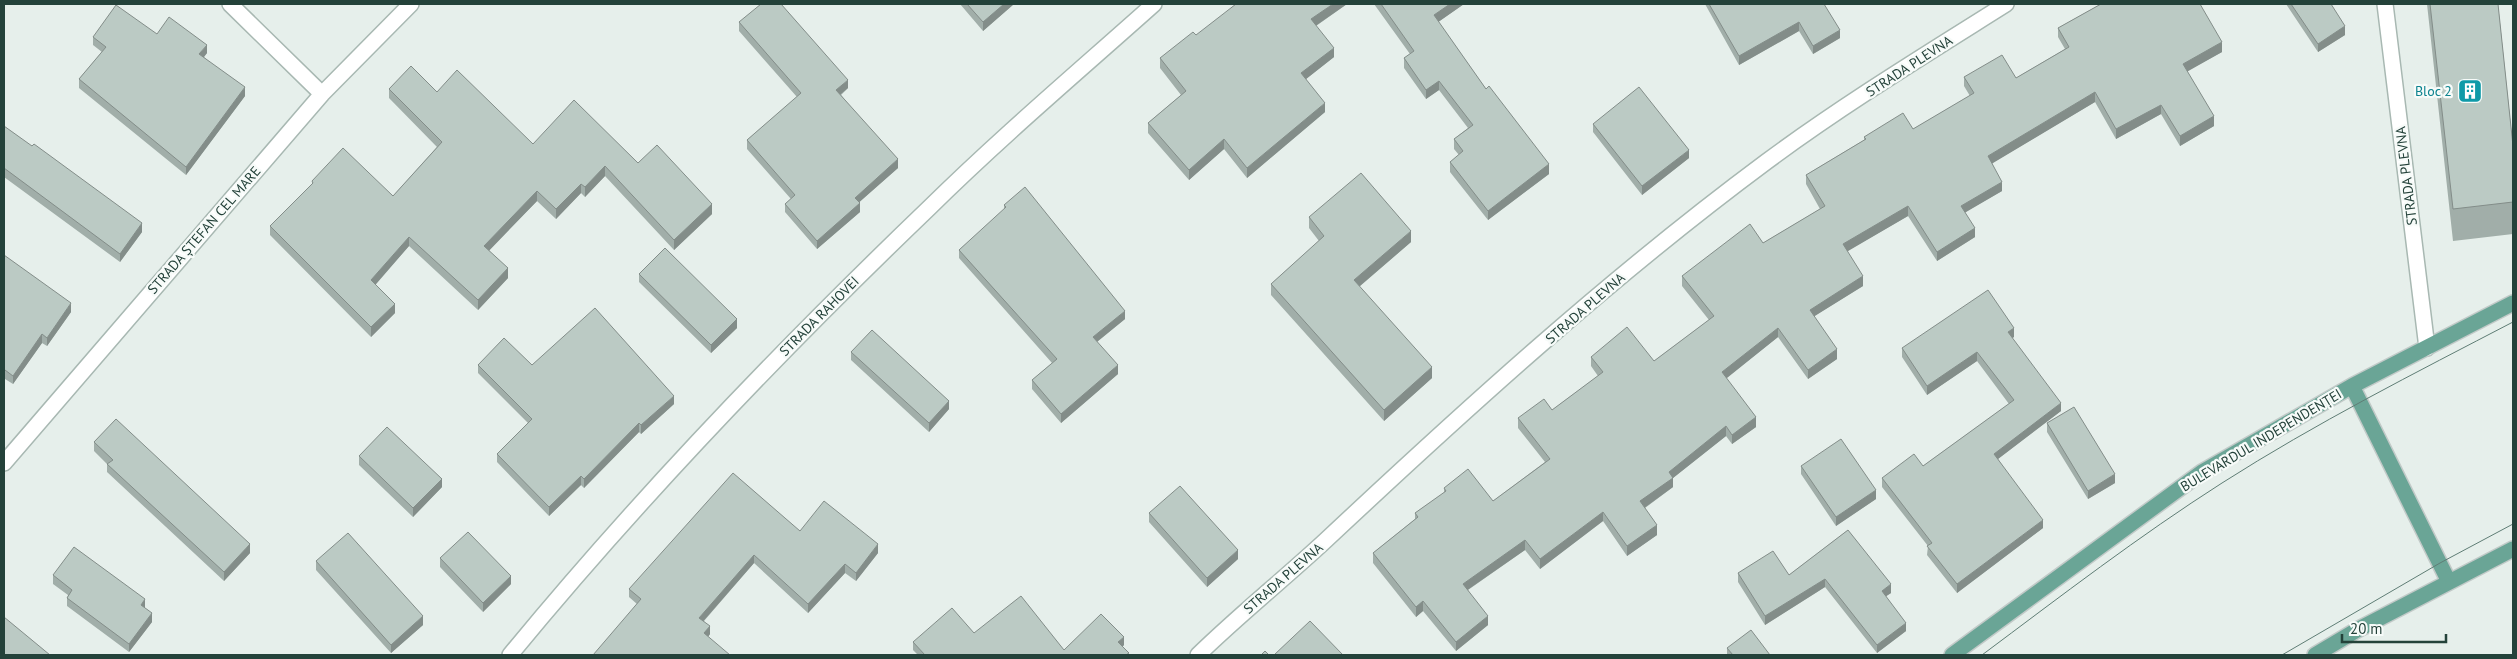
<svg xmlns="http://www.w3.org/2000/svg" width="2517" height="659" font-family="'PT Sans',sans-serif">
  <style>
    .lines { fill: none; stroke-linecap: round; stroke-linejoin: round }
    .minor-casing { stroke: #a8b8b2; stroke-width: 18 }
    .major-casing { stroke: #c2cac8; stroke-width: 18 }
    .minor { stroke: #fff; stroke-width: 15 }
    .major { stroke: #6aa596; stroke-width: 15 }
    .tram { stroke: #5f7d75; stroke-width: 1 }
    .wall { fill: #a1aea9 }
    .shaded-wall { fill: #838d89 }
    .building { fill: #bbcac4; stroke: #838d89 }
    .labels { text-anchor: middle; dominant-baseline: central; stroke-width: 4.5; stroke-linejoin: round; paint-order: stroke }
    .street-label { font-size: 14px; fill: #24423a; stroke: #f7fbf9 }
    .culture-label { font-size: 14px; fill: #0d838f; stroke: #f7fbf9; text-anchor: end }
  </style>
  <rect width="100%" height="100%" fill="#e6efeb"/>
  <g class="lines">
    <defs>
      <path id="minor" d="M230 4 322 94
        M2385 4 2427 348
        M4 463 322 94 411 4
        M510 655C640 497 781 350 929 208 1001 137 1079 71 1154 4
        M1198 655C1239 615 1284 579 1326 540 1467 408 1611 277 1766 162 1843 105 1925 55 2006 4"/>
      <path id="major" d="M2352 386 2449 582
        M1952 655 2202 472 2352 386 2513 303
        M2315 655 2357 630 2513 549"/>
    </defs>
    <!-- minor casing -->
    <use href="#minor" class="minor-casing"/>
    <!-- major casing -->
    <use href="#major" class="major-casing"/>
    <!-- minor -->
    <use href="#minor" class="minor"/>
    <!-- major -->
    <use href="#major" class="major"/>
    <!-- tram -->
    <path class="tram" d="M1982 655C2061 596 2139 536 2222 483 2316 423 2415 373 2513 322
      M2282 655 2440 563 2513 524"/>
  </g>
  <!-- wall -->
  <path class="wall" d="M960 4H1014L983 31Z
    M1347 4 1316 26 1334 57 1306 79 1325 112 1247 178 1224 149 1189 180 1148 133V123L1181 95 1160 68V58L1196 35Z
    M1374 4H1464L1438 22 1486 89 1549 174 1488 220 1450 172V162L1459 155 1454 149V139L1468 128 1439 90 1426 99 1404 68V58L1410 54Z
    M1705 4H1824L1840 38 1813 54 1799 31 1739 65Z
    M2099 4H2200L2222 52 2187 71 2214 126 2180 146 2161 114 2116 139 2095 102 1992 163 2002 191 1965 212 1975 237 1937 261 1908 216 1847 251 1863 286 1814 316 1837 359 1808 379 1778 337 1726 378 1756 427 1732 444 1726 436 1673 478V487L1645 508 1657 535 1627 556 1603 521 1540 569 1525 550 1468 590 1488 625 1456 651 1423 611 1416 617 1373 563V553L1415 519V513L1444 493V488L1493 501 1545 462 1518 428V418L1552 410 1598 376 1591 366V357L1654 361 1709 320 1682 286V276L1763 243 1820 209 1806 184V175L1864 140V137L1913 129 1970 96 1964 86V77L2016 78 2065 49 2058 37V28L2099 5Z
    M2286 4H2331L2345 35 2318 52Z
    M2427 4H2498L2513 146V234L2453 241Z
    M739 22 848 88 841 95 898 168 859 202 860 212 817 249 785 212V204L791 199 747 149V140L797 97 739 31Z
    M157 34 207 53 204 57 245 96 186 175 79 88V79L102 52 93 45V37Z
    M389 89 437 92 533 144 638 163 712 214 674 250 605 176 585 197 581 193 556 219 537 201 489 250 508 278 478 310 409 246 375 284 395 313 371 337 270 235V226L312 184V181L393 196 437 147 389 98Z
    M1593 124 1689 158 1642 195 1593 132Z
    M4 126 142 232 120 262 4 177Z
    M1004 205 1125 319 1097 342 1118 374 1061 423 1032 389V380L1052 363 959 258V250L1004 210Z
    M1309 217 1411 242 1359 287 1432 378 1384 421 1271 295V284L1319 241 1309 228Z
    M4 255 71 312 47 346 42 343 13 384 5 379Z
    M639 274 737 328 711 353 639 282Z
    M2014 337 2012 338 2061 411 1998 459 2043 528 1957 593 1927 555 1928 546 1882 487V478L1923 466 2009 404 1977 361 1927 395 1902 357V348Z
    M851 352 949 409 929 432 851 360Z
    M478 365H532L674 404 641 434 639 432 584 488 581 485 549 516 497 462V454L528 423 478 373Z
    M2047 423 2115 483 2088 499 2047 432Z
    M94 442 250 553 224 581 107 472V464L94 451Z
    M359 456 442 487 413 517 359 465Z
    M1801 466 1876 499 1836 526 1801 474Z
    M1149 513 1238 559 1207 587 1149 522Z
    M1848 530 1891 593 1886 596 1906 631 1877 653 1825 587 1765 625 1738 582V573L1789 575Z
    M800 531 878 553 856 581 845 573 808 613 754 563 704 621 710 634 708 637 637 604 629 597V589Z
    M440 558 511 584 483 612 440 567Z
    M316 561 423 625 391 653 316 570Z
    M53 575 145 607V608L152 622 129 652 67 606V598L68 595 53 584Z
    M974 633 1064 650 1124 645 1122 647 1129 655H918L913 650V642Z
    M1727 648 1770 655H1727Z"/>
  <!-- shaded-wall -->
  <path class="shaded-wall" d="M1004 4H1014L983 31V22Z
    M1333 4H1347L1311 29V19Z
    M1450 4H1464L1434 25V15Z
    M1799 22V31L1739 65V56Z
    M2345 26V35L2318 52V44Z
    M1840 30V38L1813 54V46Z
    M2222 42V52L2183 74V64Z
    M207 45V53L199 63V54Z
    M1334 48V57L1301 83V73Z
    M848 80V88L836 98V90Z
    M1439 81V90L1426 99V90Z
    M245 87V96L186 175V167Z
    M2095 92V102L1988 166V156Z
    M1325 103V112L1247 178V168Z
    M2161 105V114L2116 139V129Z
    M2214 116V126L2180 146V136Z
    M1224 139V149L1189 180V170Z
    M1689 150V158L1642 195V186Z
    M898 159V168L855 206V198Z
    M1549 164V174L1488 220V211Z
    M605 166V176L585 197V187Z
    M2002 182V191L1961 215V206Z
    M581 184V193L556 219V209Z
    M537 191V201L484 256V246Z
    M860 203V212L817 249V241Z
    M712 204V214L674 250V240Z
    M1908 206V216L1843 254V244Z
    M142 223V232L120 262V254Z
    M1975 228V237L1937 261V252Z
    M1411 231V242L1354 291V280Z
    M409 237V246L371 290V280Z
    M508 268V278L478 310V300Z
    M1863 276V286L1810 319V310Z
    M71 303V312L47 346V338Z
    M395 304V313L371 337V327Z
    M1125 311V319L1093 345V337Z
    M737 319V328L711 353V345Z
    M1778 328V337L1722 382V372Z
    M2014 328V337L2008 341V332Z
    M42 334V343L13 384V376Z
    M1837 349V359L1808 379V370Z
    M1977 352V361L1927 395V386Z
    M1118 365V374L1061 423V414Z
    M1432 367V378L1384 421V410Z
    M5 370V379L4 380V372Z
    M674 396V404L641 434V425Z
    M949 401V409L929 432V423Z
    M2061 403V411L1994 462V454Z
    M1756 417V427L1732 444V435Z
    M639 423V432L584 488V479Z
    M1726 426V436L1673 478V487L1640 511V501L1669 472Z
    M2115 474V483L2088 499V491Z
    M581 476V485L549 516V507Z
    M442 479V487L413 517V508Z
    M1876 490V499L1836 526V517Z
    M1603 512V521L1540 569V559Z
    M2043 520V528L1957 593V584Z
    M1657 525V535L1627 556V546Z
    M1525 540V550L1463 593V584Z
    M250 544V553L224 581V572Z
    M878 544V553L856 581V573Z
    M1238 550V559L1207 587V578Z
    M754 555V563L699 626V618Z
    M845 564V573L808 613V604Z
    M511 576V584L483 612V603Z
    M1825 579V587L1765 625V616Z
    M1891 584V593L1882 599V591Z
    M145 599V607L141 614V605Z
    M1423 601V611L1416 617V607Z
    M152 613V622L129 652V644Z
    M423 616V625L391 653V645Z
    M1488 616V625L1456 651V642Z
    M1906 623V631L1877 653V645Z
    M710 626V634L704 642V633Z
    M1124 637V645L1118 651V642Z"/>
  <!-- building -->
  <path class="building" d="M761 4H781L848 80 836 90 898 159 855 198 860 203 817 241 785 204 795 195 747 140 801 93 739 22Z
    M967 4H1004L983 22Z
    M1236 4H1333L1311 19 1334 48 1301 73 1325 103 1247 168 1224 139 1189 170 1148 123 1186 91 1160 58 1193 32 1196 35Z
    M1381 4H1450L1434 15 1486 89 1489 86 1549 164 1488 211 1450 162 1463 151 1454 139 1473 125 1439 81 1426 90 1404 58 1414 51Z
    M1709 4H1824L1840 30 1813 46 1799 22 1739 56Z
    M2101 4H2200L2222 42 2183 64 2214 116 2180 136 2161 105 2116 129 2095 92 1988 156 2002 182 1961 206 1975 228 1937 252 1908 206 1843 244 1863 276 1810 310 1837 349 1808 370 1778 328 1722 372 1756 417 1732 435 1726 426 1669 472 1673 478 1640 501 1657 525 1627 546 1603 512 1540 559 1525 540 1463 584 1488 616 1456 642 1423 601 1416 607 1373 553 1418 517 1415 513 1446 491 1444 488 1468 469 1493 501 1550 459 1518 418 1544 399 1552 410 1603 372 1591 357 1627 327 1654 361 1714 316 1682 276 1750 224 1763 243 1825 206 1806 175 1866 139 1864 137 1903 113 1913 129 1974 93 1964 77 2002 55 2016 78 2069 47 2058 28Z
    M2291 4H2331L2345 26 2318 44Z
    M2430 4H2498L2513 146V202L2453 209Z
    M116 5 157 34 169 17 207 45 199 54 245 87 186 167 79 79 106 47 93 37Z
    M411 66 437 92 457 70 533 144 574 100 638 163 657 145 712 204 674 240 605 166 585 187 581 184 556 209 537 191 484 246 508 268 478 300 409 237 371 280 395 304 371 327 270 226 313 183 312 181 343 148 393 196 442 142 389 89Z
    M1639 87 1689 150 1642 186 1593 124Z
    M4 126 32 146 34 144 142 223 120 254 4 168Z
    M1361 173 1411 231 1354 280 1432 367 1384 410 1271 284 1324 236 1309 217Z
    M1025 187 1125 311 1093 337 1118 365 1061 414 1032 380 1057 359 959 250 1006 207 1004 205Z
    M665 248 737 319 711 345 639 274Z
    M4 255 71 303 47 338 42 334 13 376 5 370 4 372Z
    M1988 290 2014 328 2008 332 2061 403 1994 454 2043 520 1957 584 1927 546 1932 543 1882 478 1914 454 1923 466 2014 400 1977 352 1927 386 1902 348Z
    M595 308 674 396 641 425 639 423 584 479 581 476 549 507 497 454 532 419 478 365 504 338 532 365Z
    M872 330 949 401 929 423 851 352Z
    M2074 407 2115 474 2088 491 2047 423Z
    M116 419 250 544 224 572 107 464 113 460 94 442Z
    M387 427 442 479 413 508 359 456Z
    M1841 439 1876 490 1836 517 1801 466Z
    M733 473 800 531 824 501 878 544 856 573 845 564 808 604 754 555 699 618 710 626 704 633 730 655H593L641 599 629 589Z
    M1180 486 1238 550 1207 578 1149 513Z
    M1848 530 1891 584 1882 591 1906 623 1877 645 1825 579 1765 616 1738 573 1773 551 1789 575Z
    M468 532 511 576 483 603 440 558Z
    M348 533 423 616 391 645 316 561Z
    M74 547 145 599 141 605 152 613 129 644 67 598 72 590 53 575Z
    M1021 596 1064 650 1101 614 1124 637 1118 642 1129 653 1126 655H925L913 642 952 608 974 633Z
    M4 617 50 655H4Z
    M1310 621 1343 655H1274Z
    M1751 630 1770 655H1733L1727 648Z
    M1265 651 1269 655H1261Z"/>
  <!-- icons -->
  <defs>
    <symbol id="building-square" viewBox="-11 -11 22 22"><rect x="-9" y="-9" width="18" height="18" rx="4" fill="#0f9aa8" stroke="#f7fbf9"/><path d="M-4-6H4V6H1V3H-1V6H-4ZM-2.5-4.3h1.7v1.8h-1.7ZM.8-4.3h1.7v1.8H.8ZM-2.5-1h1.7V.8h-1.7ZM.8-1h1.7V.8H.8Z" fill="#fff"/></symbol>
  </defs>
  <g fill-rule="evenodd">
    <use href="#building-square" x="2456" y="77" width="28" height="28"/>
  </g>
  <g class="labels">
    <!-- street labels -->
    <g class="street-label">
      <text transform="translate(1909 66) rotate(-33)">STRADA PLEVNA</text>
      <text transform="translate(2406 176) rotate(-97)">STRADA PLEVNA</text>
      <text transform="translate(204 230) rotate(-49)">STRADA ȘTEFAN CEL MARE</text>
      <text transform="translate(1585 308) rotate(-41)">STRADA PLEVNA</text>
      <text transform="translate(819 316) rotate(-45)">STRADA RAHOVEI</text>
      <text transform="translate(2261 440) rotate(-31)">BULEVARDUL INDEPENDENȚEI</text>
      <text transform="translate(1283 578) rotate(-41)">STRADA PLEVNA</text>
    </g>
    <!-- culture labels -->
    <g class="culture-label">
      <text x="2452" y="91">Bloc 2</text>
    </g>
  </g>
  <!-- border -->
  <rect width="2517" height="659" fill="none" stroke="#24423a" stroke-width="10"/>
  <!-- scale -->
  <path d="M2342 634v8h104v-8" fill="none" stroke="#24423a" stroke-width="2.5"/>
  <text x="2350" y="634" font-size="15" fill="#24423a" stroke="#f7fbf9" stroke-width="4" paint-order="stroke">20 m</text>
</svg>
